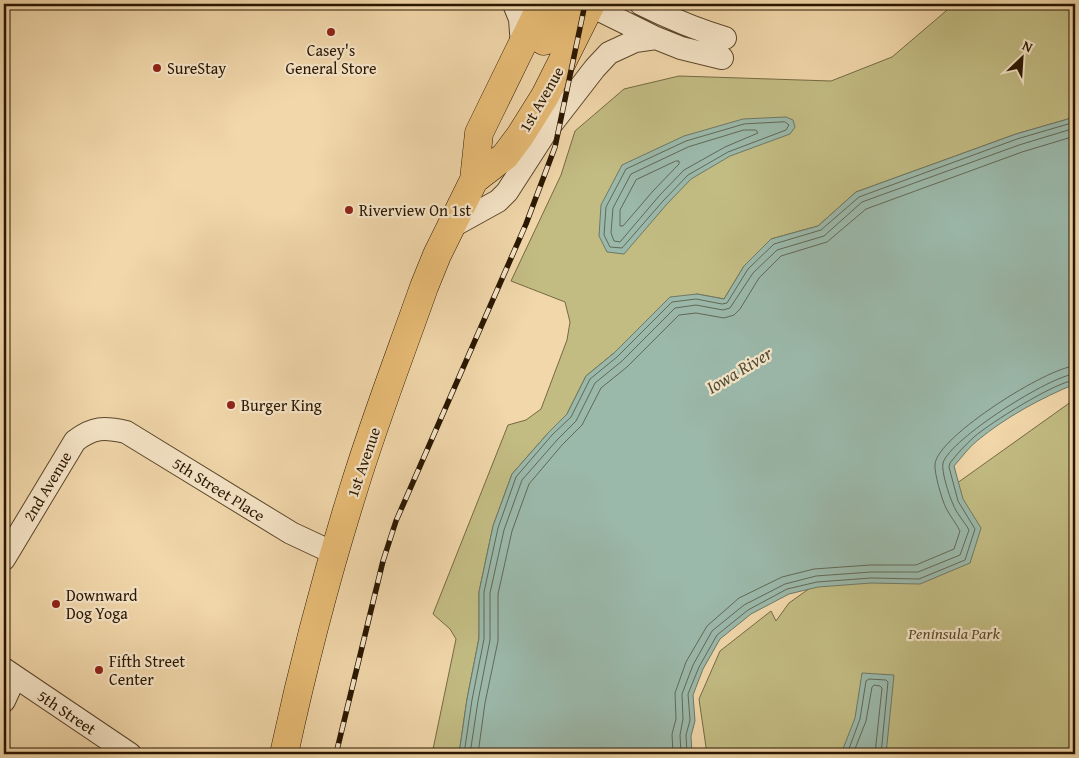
<svg xmlns="http://www.w3.org/2000/svg" width="1079" height="758" font-family="'Gentium Book Plus',serif">
  <style>
    .green { fill: #c2bc83; stroke: #766942 }
    .water { fill: #9bb9ab; stroke: #6d7867 }
    .lines { fill: none; stroke-linecap: round; stroke-linejoin: round }
    .shore { stroke: #626856; stroke-width: 1 }
    .minor-casing { stroke: #5b462a; stroke-width: 24 }
    .major-casing { stroke: #291600; stroke-width: 29 }
    .minor { stroke: #f6e5c8; stroke-width: 22 }
    .major { stroke: #e8bc75; stroke-width: 28 }
    .rail-casing { stroke: #291600; stroke-width: 5.5 }
    .rail { stroke: #f6e5c8; stroke-width: 4; stroke-dasharray: 11; stroke-linecap: butt }
    .poi-dot { fill: #8f2418; stroke: #f6e5c8; stroke-width: 2 }
    .labels { text-anchor: middle; dominant-baseline: central; stroke-width: 4.5; stroke-linejoin: round; paint-order: stroke }
    .poi-label { font-size: 16px; fill: #291600; stroke: #f6e5c8; text-anchor: start }
    .street-label { font-size: 16px; fill: #291600; stroke: #f6e5c8 }
    .park-label { font-size: 16px; font-style: italic; fill: #574827; stroke: #f6e5c8 }
    .water-label { font-size: 18px; font-style: italic; fill: #514f3c; stroke: #f6e5c8 }
  </style>
  <rect width="100%" height="100%" fill="#f1d7aa"/>
  <filter id="stains"><feTurbulence type="fractalNoise" baseFrequency=".004" numOctaves="4"/><feColorMatrix values="0 0 0 0 .2 0 0 0 0 .09 0 0 0 0 .02 0 0 0 .5 -.17"/></filter>
  <radialGradient id="worn" r=".72"><stop offset=".6" stop-color="#630" stop-opacity="0"/><stop offset="1" stop-color="#630" stop-opacity=".3"/></radialGradient>
  <!-- green -->
  <path class="green" d="M952 4H1075V117L1016 134 856 192 818 226 771 239 744 266 724 299 697 294 643 326 614 353 586 376 567 414 549 432 512 474 493 526 479 592V638L467 699 459 754H432L456 639 450 629 433 614 508 425 526 420 541 409 567 340 570 322 565 302 511 281 561 175 575 131 624 89 679 76 831 81 892 57 946 11Z
    M1075 399V754H707L699 699 720 651 771 611 776 621 789 603Z"/>
  <!-- water -->
  <path class="water" d="M786 117 793 120 795 127 790 134 730 156 691 179 667 204 624 254 607 252 599 236 601 205 622 165 684 136 743 119Z
    M1075 117V384C1041 398 1006 417 978 440 969 447 962 457 954 466L963 499 981 528 970 563 920 584 871 583 818 587 789 594 751 614 720 639 703 669 693 695 695 721 691 736 692 754H459L467 699 479 638V592L493 526 512 474 549 432 567 414 586 376 614 353 670 297 697 294 724 299 744 266 771 239 818 226 856 192 1016 134Z
    M862 673 894 675 886 754H841L855 718Z"/>
  <g class="lines">
    <!-- shore -->
    <path class="shore" d="M785 122 789 125 786 130 728 152 688 175 663 201 622 248 610 247 604 235 606 207 626 169 686 141 744 124Z
      M744 130H756L758 133 725 147 684 170 659 196 620 242 614 241 611 233 613 208 631 174 688 147Z
      M676 161H679V164L653 191 623 226H620V210L636 180Z
      M464 754 472 700 484 639V592L498 528 516 477 552 435 571 417 590 379 617 357 672 302 696 299 722 304 727 303 748 269 774 244 821 230 859 197 1017 139 1075 122
      M470 754 478 701 490 640V593L504 530 522 480 557 440 576 421 595 383 622 361 675 308 696 305 723 310 730 308 753 273 777 250 824 236 862 202 1019 145 1075 128
      M478 754 485 703 498 641V594L512 531 529 484 562 445 582 425 601 388 627 367 679 315 696 313 724 318 734 315 740 309 759 278 781 256 827 242 866 209 1022 152 1075 136
      M673 754 672 734 676 719 675 693 686 662 707 626 739 598 782 577 814 569 870 565H916L954 549 960 531C956 523 950 516 946 508 942 500 934 473 935 464 938 436 1048 367 1075 366
      M681 754 680 735 683 719 682 694 693 665 712 631 744 605 785 584 816 576 871 572H918L960 555 969 530C964 521 956 513 953 504 949 496 941 470 943 463 950 439 1051 375 1075 374
      M687 754 686 735 690 720 688 694 699 667 717 635 748 610 787 589 817 582 871 578 919 579 965 560 975 529 958 501 949 467 950 463C957 454 965 445 974 437 990 423 1055 382 1075 380
      M847 754 860 719 866 681 869 679 886 680 888 682 881 754
      M853 754 866 721 872 687 874 685 880 686 882 688 875 754"/>
    <defs>
      <path id="minor" d="M514 4 520 19 522 46
        M587 4 656 38 681 48 722 58
        M641 4C669 18 695 29 725 38
        M451 227 498 201 507 192 547 130 595 68 609 53 635 41 656 38
        M4 559 75 441C93 427 104 427 126 432L291 533 323 548 335 550
        M4 669 130 754
        M4 701 15 677"/>
      <path id="major" d="M544 41 563 4
        M474 180 505 156 520 136 545 96 591 4
        M284 754C303 666 326 577 353 491 374 422 400 355 424 287L437 255 474 180 479 133 542 4"/>
    </defs>
    <!-- minor casing -->
    <use href="#minor" class="minor-casing"/>
    <!-- major casing -->
    <use href="#major" class="major-casing"/>
    <!-- minor -->
    <use href="#minor" class="minor"/>
    <!-- major -->
    <use href="#major" class="major"/>
    <defs>
      <path id="rail" d="M336 754 383 561 396 521 526 224 555 147 585 4"/>
    </defs>
    <!-- rail casing -->
    <use href="#rail" class="rail-casing"/>
    <!-- rail -->
    <use href="#rail" class="rail"/>
  </g>
  <!-- markers -->
  <g class="poi-dot">
    <circle cx="331" cy="32" r="5"/>
    <circle cx="157" cy="68" r="5"/>
    <circle cx="349" cy="210" r="5"/>
    <circle cx="231" cy="405" r="5"/>
    <circle cx="56" cy="604" r="5"/>
    <circle cx="99" cy="670" r="5"/>
  </g>
  <g class="labels">
    <!-- poi labels -->
    <g class="poi-label">
      <text x="331" y="50" text-anchor="middle">Casey's<tspan x="331" dy="18">General Store</tspan></text>
      <text x="167" y="68">SureStay</text>
      <text x="359" y="210">Riverview On 1st</text>
      <text x="241" y="405">Burger King</text>
      <text x="66" y="595">Downward<tspan x="66" dy="18">Dog Yoga</tspan></text>
      <text x="109" y="661">Fifth Street<tspan x="109" dy="18">Center</tspan></text>
    </g>
    <!-- street labels -->
    <g class="street-label">
      <text transform="translate(541 99) rotate(-60)">1st Avenue</text>
      <text transform="translate(363 462) rotate(-71)">1st Avenue</text>
      <text transform="translate(47 486) rotate(-59)">2nd Avenue</text>
      <text transform="translate(219 489) rotate(32)">5th Street Place</text>
      <text transform="translate(67 712) rotate(34)">5th Street</text>
    </g>
    <!-- park labels -->
    <g class="park-label">
      <text x="954" y="633">Peninsula Park</text>
    </g>
    <!-- water labels -->
    <g class="water-label">
      <text transform="translate(739 370) rotate(-31)">Iowa River</text>
    </g>
  </g>
  <!-- margin -->
  <rect width="1079" height="758" fill="none" stroke="#f1d7aa" stroke-width="20"/>
  <rect x="5" y="5" width="1069" height="748" fill="none" stroke="#291600" stroke-width="2.5"/>
  <rect x="10" y="10" width="1059" height="738" fill="none" stroke="#291600"/>
  <!-- north arrow -->
  <g transform="translate(1022 58) rotate(25)" stroke="#f6e5c8" stroke-width="4" paint-order="stroke">
  <path d="M0-4L9 19L0 12L-9 19Z" fill="#291600"/>
  <text y="-8" font-size="14" font-weight="bold" text-anchor="middle" fill="#291600">N</text>
  </g>
  <rect width="100%" height="100%" filter="url(#stains)"/>
  <rect width="100%" height="100%" fill="url(#worn)"/>
</svg>
